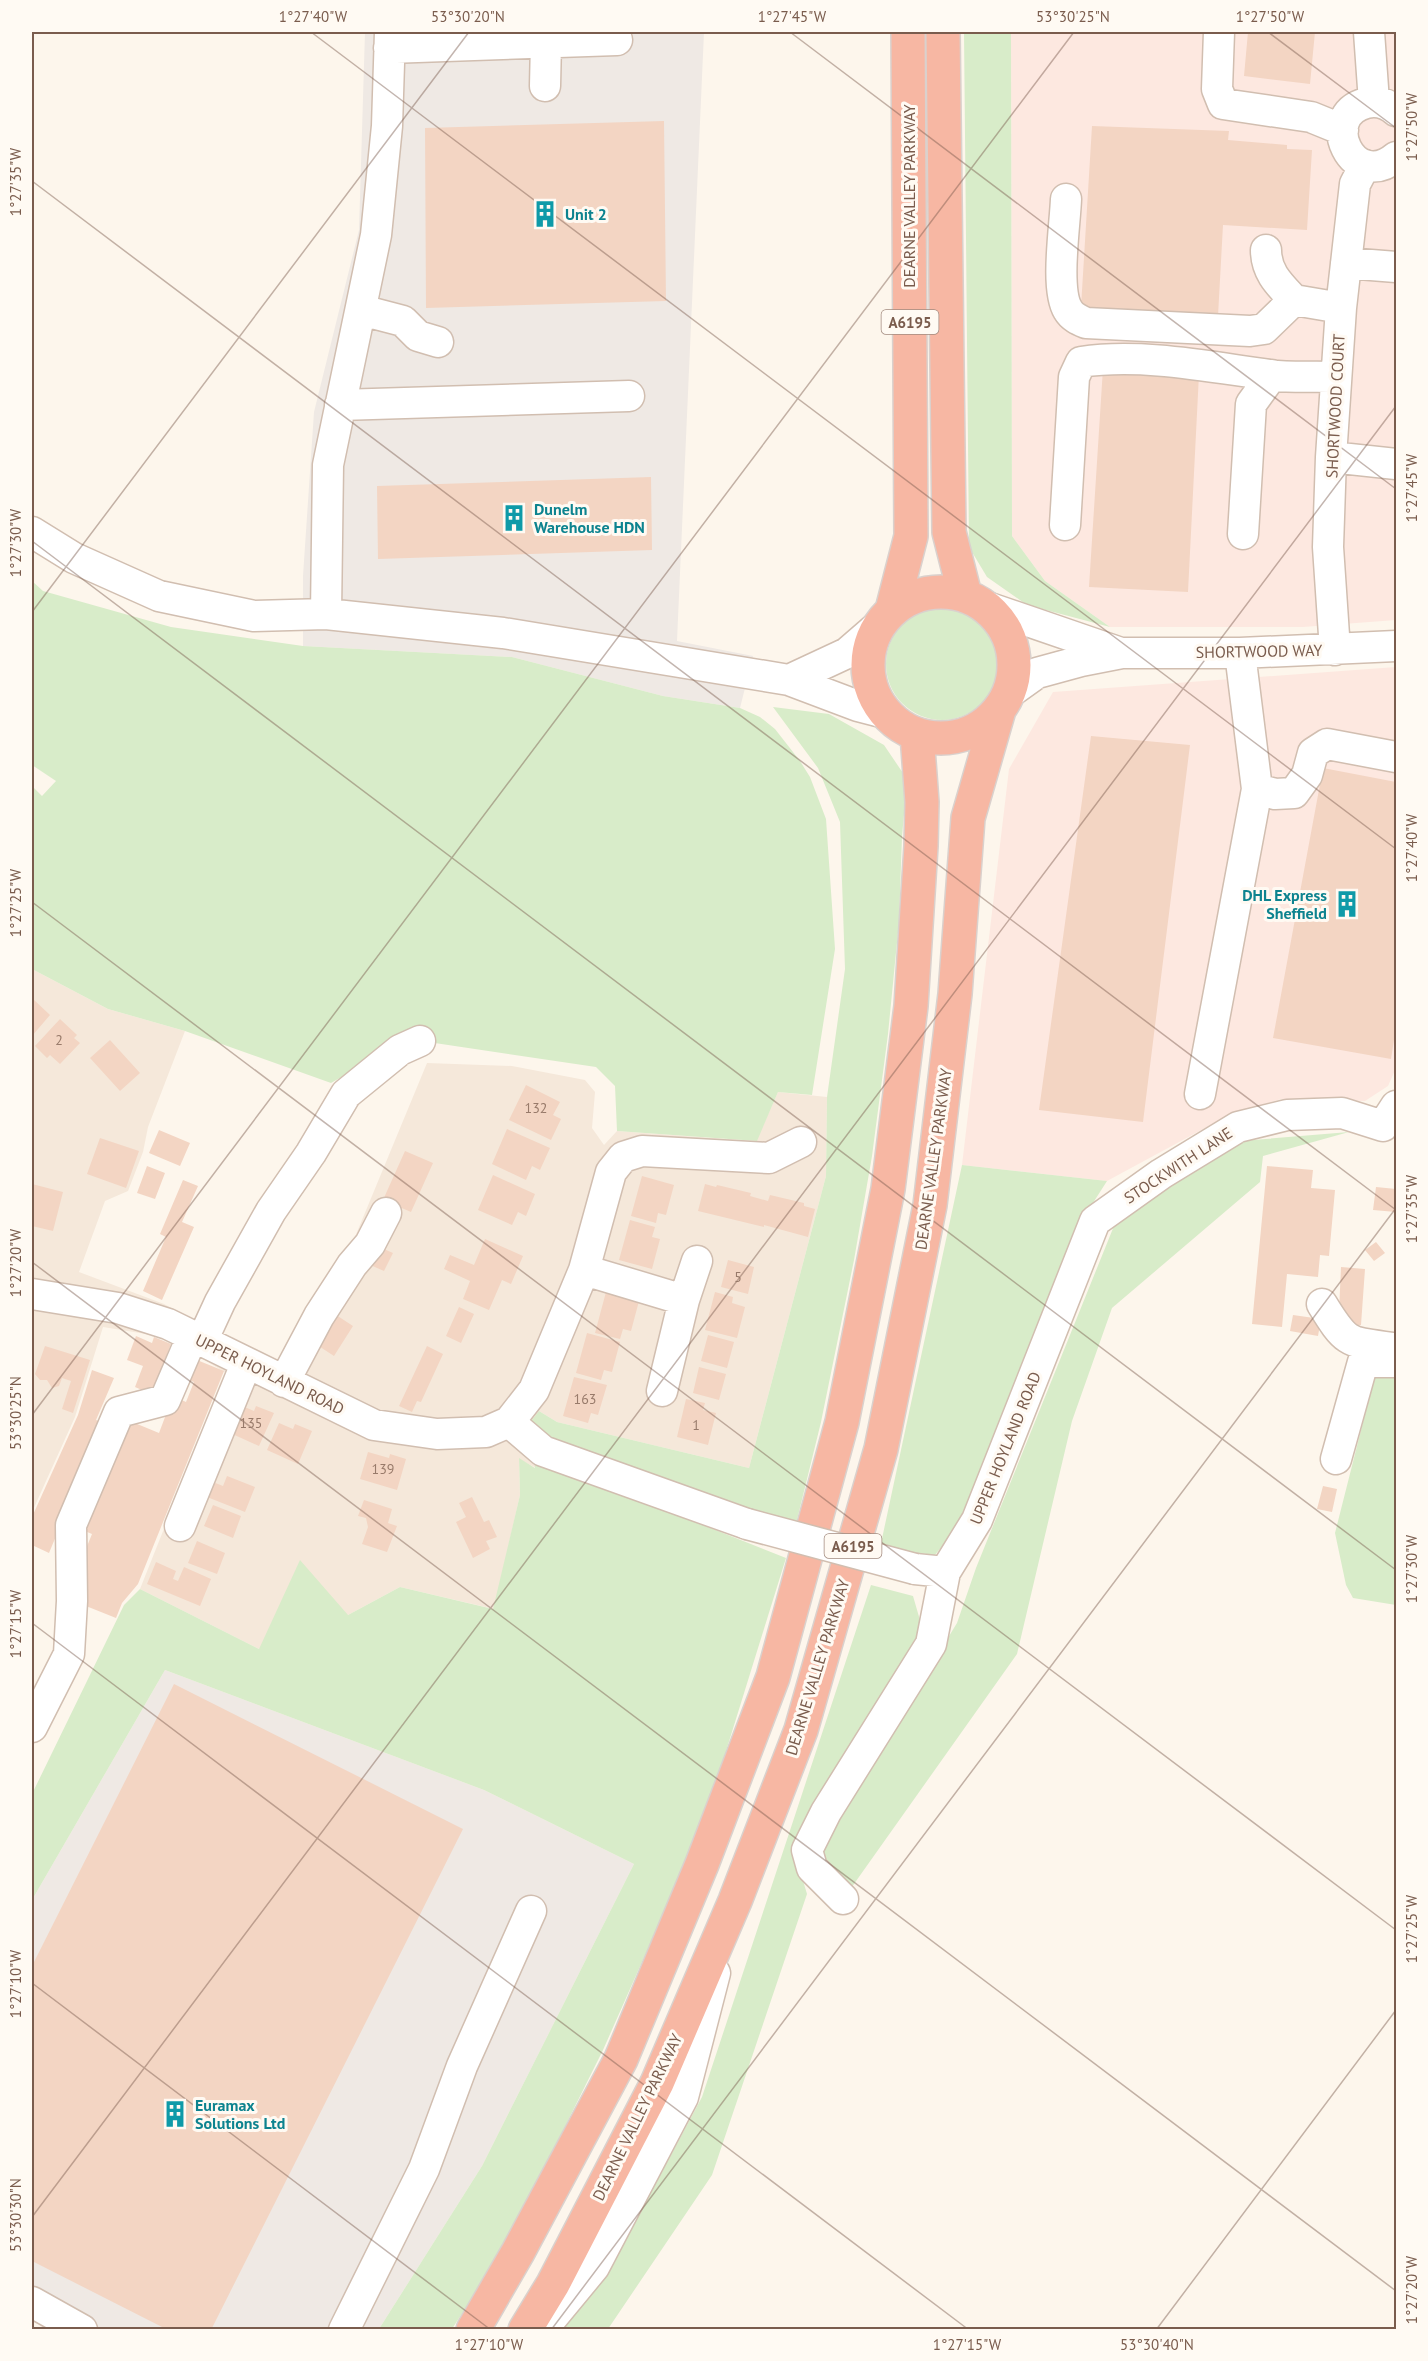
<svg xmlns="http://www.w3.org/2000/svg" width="1428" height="2361" font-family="'PT Sans',sans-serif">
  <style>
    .residential { fill: #f5e8da }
    .commercial { fill: #fde8e0 }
    .industrial { fill: #efe9e4 }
    .green { fill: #d8ecc9 }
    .building { fill: #f3d5c3 }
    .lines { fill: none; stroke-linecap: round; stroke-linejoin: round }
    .minor-casing { stroke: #d1beb0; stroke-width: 33 }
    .highway-casing { stroke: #dad1cd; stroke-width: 36 }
    .minor { stroke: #fff; stroke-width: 30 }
    .highway { stroke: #f7b7a3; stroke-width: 33 }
    .minor-bridge-casing { stroke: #d1beb0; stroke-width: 33; stroke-linecap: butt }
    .minor-bridge { stroke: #fff; stroke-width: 30 }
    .ticks { fill: none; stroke: #7a5c4d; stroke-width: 1.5; stroke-opacity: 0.45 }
    .labels { text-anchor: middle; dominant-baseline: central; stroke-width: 6; stroke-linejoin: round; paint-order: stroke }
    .number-label { font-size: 14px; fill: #987a6a }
    .shield { fill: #fffaf3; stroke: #a28b7f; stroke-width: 1.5 }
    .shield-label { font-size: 15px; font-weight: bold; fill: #7a5c4d }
    .street-label { font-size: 16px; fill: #7a5c4d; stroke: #fffaf3 }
    .culture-label { font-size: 16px; font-weight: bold; fill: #0d838f; stroke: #fffaf3; text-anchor: start }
    .neatline { fill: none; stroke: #7a5c4d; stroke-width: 2 }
    .ticks-label { font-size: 15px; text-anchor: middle; fill: #7a5c4d }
  </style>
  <rect width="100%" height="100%" fill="#fdf6ec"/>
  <!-- residential -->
  <path class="residential" d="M32 969 108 1009 185 1031 148 1127 143 1152 128 1191 105 1201 79 1272 164 1304 282 1368 350 1249 427 1063 512 1066 585 1080 595 1092 592 1128 604 1145 617 1131 756 1141 778 1092 827 1097 826 1176 749 1468 557 1422 539 1411 536 1468 519 1459 520 1495 494 1609 400 1587 348 1615 259 1649 140 1589 226 1373 185 1348 152 1335 103 1327 75 1417 32 1512Z"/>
  <!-- commercial -->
  <path class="commercial" d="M1011 32H1396V620L1303 627H1110L1045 581 1012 536Z
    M1396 667V1068L1388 1086 1365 1101 1281 1099 1229 1115 1107 1181 962 1165 1009 769 1053 692Z"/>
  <!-- industrial -->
  <path class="industrial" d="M365 32H704L677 641 753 656 740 708 663 696 512 657 303 646V576L314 412 359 230Z
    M165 1670 484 1790 634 1864 482 2166 379 2329H68L78 2310 32 2285V1900Z"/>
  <!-- green -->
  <path class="green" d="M964 32H1011L1012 536 1045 581 1110 627 1027 605 987 577 969 547Z
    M32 581 43 591 171 627 303 646 512 657 663 696 740 708 760 717 775 729 800 761 810 777 826 819 835 949 812 1095 778 1092 757 1141 617 1131 615 1086 596 1067 408 1039 331 1083 185 1031 108 1009 32 969V786L42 796 56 781 32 765Z
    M886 664a56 56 0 1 1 112 0a56 56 0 1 1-112 0Z
    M773 707 829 714 884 745 907 779 902 837 899 922 888 1034 872 1156 854 1260 821 1422 796 1524 547 1445 528 1425 539 1411 557 1422 749 1468 826 1176 827 1097 845 969 840 822 818 768Z
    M1349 1132 1263 1156 1260 1182 1112 1308 1072 1421 1017 1654 849 1891 829 1876 819 1849 957 1623 976 1568 1118 1216 1241 1141Z
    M962 1165 1107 1181 1077 1228 967 1515 935 1555 880 1548Z
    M1376 1371 1396 1374V1605L1353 1598 1346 1585 1335 1533Z
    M519 1458 535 1468 534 1458 786 1558 704 1822 603 2050 505 2247 452 2329H379L482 2166 634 1864 484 1790 165 1670 32 1900V1794L124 1605 140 1589 259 1649 300 1560 348 1615 400 1587 493 1609 520 1495Z
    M871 1585 913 1596 922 1627 807 1831 798 1864 807 1894 712 2175 608 2329 560 2330 611 2267 702 2097Z"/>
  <!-- building -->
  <path class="building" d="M1248 32H1315L1310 84 1244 76Z
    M664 121 666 301 426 308 425 128Z
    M1092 126 1229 131 1228 140 1287 145V149L1312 150 1307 230 1223 225 1218 316 1081 307Z
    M1103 368 1199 374 1188 592 1089 587Z
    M651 477 652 550 378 559 377 486Z
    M1091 736 1190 745 1143 1122 1039 1110Z
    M1323 768 1396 782V1027L1391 1059 1273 1038Z
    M32 998 50 1015 32 1036Z
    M60 1019 77 1035 74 1038 80 1043 60 1064 50 1055 47 1058 35 1046Z
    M110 1040 140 1073 120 1091 90 1058Z
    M526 1085 560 1102 553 1115 561 1119 551 1140 509 1120Z
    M507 1129 550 1148 540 1170 532 1166 526 1180 492 1164Z
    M159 1130 190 1143 180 1166 149 1153Z
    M100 1138 139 1151 126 1188 87 1174Z
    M405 1151 433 1163 411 1212 383 1200Z
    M147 1166 165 1173 155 1199 137 1193Z
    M1267 1166 1313 1170 1311 1188 1335 1190 1329 1256 1320 1255 1318 1277 1287 1274 1282 1327 1252 1324Z
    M493 1175 535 1194 526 1216 518 1212 512 1225 478 1210Z
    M642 1176 674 1185 666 1215 658 1213 656 1223 631 1216Z
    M183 1180 198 1186 182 1222 194 1227 162 1300 143 1291 166 1237 160 1234Z
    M32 1184 63 1192 53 1231 32 1226Z
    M705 1184 716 1187 717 1185 751 1193 750 1196 768 1201 770 1195 804 1203V1206L815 1209 808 1237 764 1225V1227L698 1211Z
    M1376 1187 1396 1189V1212L1373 1210Z
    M630 1220 655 1227 652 1237 660 1239 652 1269 619 1260Z
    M485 1239 523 1256 511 1284 502 1280 489 1310 463 1299 470 1281 444 1269 450 1255 474 1265Z
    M1376 1242 1385 1253 1374 1261 1365 1250Z
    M377 1246 393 1253 384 1271 368 1264Z
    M728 1260 754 1267 748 1294 721 1287Z
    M1341 1267 1365 1269 1361 1325H1346L1339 1312Z
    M606 1292 639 1301 631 1331 623 1329 620 1339 595 1333Z
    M715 1292 733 1297 732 1303 745 1307 737 1338 705 1330Z
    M459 1307 474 1314 461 1343 446 1336Z
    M330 1311 353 1326 334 1356 311 1341Z
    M1293 1315 1321 1319 1318 1336 1290 1331Z
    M587 1333 620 1342 612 1372 604 1370 601 1380 576 1373Z
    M708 1335 734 1342 727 1368 701 1361Z
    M136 1336 152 1343 154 1337 171 1344 159 1374 168 1378 151 1394 135 1387 143 1366 127 1360Z
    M45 1346 90 1360 73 1413 62 1409 71 1381 62 1378 59 1386 52 1388 47 1380H40L35 1374Z
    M427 1346 443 1354 421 1402 417 1401 412 1412 399 1406Z
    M192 1358 224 1371 138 1584 122 1603 116 1618 66 1598 92 1534 68 1524 125 1419 159 1433 173 1396 186 1402 194 1382 184 1378Z
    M699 1367 726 1374 719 1400 693 1393Z
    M92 1370 114 1378 96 1420 103 1423 49 1553 32 1545V1517L78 1415Z
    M574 1377 607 1385 598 1415 591 1413 588 1423 563 1416Z
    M686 1399 705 1403 703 1410 716 1413 708 1445 677 1437Z
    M240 1405 254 1411 256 1406 274 1413 259 1446 228 1432Z
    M279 1423 293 1429 295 1424 312 1431 298 1464 267 1450Z
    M368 1452 389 1458 390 1454 406 1459 397 1490 360 1479Z
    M227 1476 255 1487 245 1512 207 1497 213 1482 223 1486Z
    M1323 1486 1337 1489 1332 1512 1317 1509Z
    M472 1497 484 1522 489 1520 497 1537 486 1541 490 1549 473 1558 456 1522 466 1517 459 1503Z
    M364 1500 392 1509 388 1523 397 1526 387 1552 362 1544 368 1527 366 1518 358 1516Z
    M213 1505 241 1516 233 1538 204 1526Z
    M197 1541 225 1553 217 1574 188 1563Z
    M156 1562 176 1571 173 1579 178 1581 184 1567 211 1579 200 1606 147 1584Z
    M174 1684 463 1829 211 2330H168L32 2261V1966Z"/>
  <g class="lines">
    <defs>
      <path id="minor" d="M1219 32 1217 89 1223 104 1311 117 1343 130
        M1369 32 1374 102
        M389 48 617 40
        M545 86 546 42
        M1396 111C1388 104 1377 100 1366 103 1317 116 1353 193 1396 157
        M1066 199C1065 226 1055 289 1068 310 1072 317 1079 320 1086 323L1250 331 1264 329 1294 300 1341 308
        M1266 250C1266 272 1279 284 1294 300
        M1346 263 1396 267
        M361 310 403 321 418 336 438 342
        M340 405 629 396
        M1331 457 1396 464
        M1065 525 1074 377 1081 362C1142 353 1210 367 1270 375 1291 378 1314 376 1335 377
        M32 532 74 558 159 596 254 616 326 614 503 633 789 680 847 653 877 627
        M1243 534 1251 404 1272 375
        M987 607 1121 653
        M326 614 328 465 376 235 387 126 390 32
        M1335 650 1328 547 1331 457 1341 308 1355 184 1365 165
        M789 680 858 706 885 713
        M1009 693 1037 673 1081 661 1122 653H1240L1396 646
        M1257 789 1275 794 1294 793 1307 775 1313 753 1327 744 1396 757
        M1200 1094 1257 789 1240 653
        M584 1270 684 1300
        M32 1294 118 1308 168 1324 374 1425 437 1434 486 1432 509 1422 534 1390 584 1270 611 1172 623 1157 642 1151 769 1158 801 1142
        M1322 1304C1347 1345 1348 1342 1394 1348
        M202 1341 220 1302 271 1211 311 1153 346 1094 400 1050 420 1041
        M284 1382 319 1316 352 1265 370 1244 386 1213
        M662 1391 684 1300 697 1261
        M509 1422 543 1451 747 1524
        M1336 1459 1363 1362H1396
        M180 1526 246 1364
        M915 1569 945 1572 977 1520 1095 1221 1161 1174 1238 1127 1287 1115 1342 1113 1383 1126 1396 1106
        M32 1727 69 1654 72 1601 71 1525 119 1412 165 1400 192 1337
        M843 1899 812 1868 807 1850 826 1812 931 1644 945 1572
        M32 2302 82 2330
        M344 2330 424 2169 462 2066 531 1911
        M542 2330 594 2267 683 2097 715 1973"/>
      <path id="highway" d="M943 32 949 532 965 595
        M868 665a73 73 0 1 1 146 0a73 73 0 1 1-146 0Z
        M892 610 911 536 908 32
        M473 2330 518 2252 621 2059 702 1864 773 1677 842 1422 888 1189 911 1006 921 846 922 802 917 735
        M525 2330 553 2284 657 2083 735 1901 801 1730 881 1449 930 1205 955 994 968 818 999 710"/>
    </defs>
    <!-- minor casing -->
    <use href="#minor" class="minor-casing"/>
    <!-- highway casing -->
    <use href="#highway" class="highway-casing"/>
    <!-- minor -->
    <use href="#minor" class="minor"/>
    <!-- highway -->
    <use href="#highway" class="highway"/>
    <defs>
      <path id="minor-bridge" d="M747 1524 915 1569"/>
    </defs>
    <!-- minor-bridge casing -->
    <use href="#minor-bridge" class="minor-bridge-casing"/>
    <!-- minor-bridge -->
    <use href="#minor-bridge" class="minor-bridge"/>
  </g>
  <!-- ticks -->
  <path class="ticks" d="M311 32 1396 849M790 32 1396 489M1268 32 1396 128M32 181 1396 1210M32 541 1396 1570M32 612 469 32M32 902 1396 1930M32 1262 1396 2291M32 1415 1074 32M32 1623 969 2330M32 1983 491 2330M32 2217 1396 406M551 2330 1396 1208M1156 2330 1396 2010"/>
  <!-- icons -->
  <defs>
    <symbol id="building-bare" viewBox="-9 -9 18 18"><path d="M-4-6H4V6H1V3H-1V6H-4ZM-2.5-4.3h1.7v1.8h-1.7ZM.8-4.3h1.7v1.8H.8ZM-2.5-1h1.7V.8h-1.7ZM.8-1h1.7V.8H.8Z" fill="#0f9aa8" stroke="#fffaf3" stroke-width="2.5" paint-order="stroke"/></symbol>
  </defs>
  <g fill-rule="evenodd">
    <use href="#building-bare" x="526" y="195" width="38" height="38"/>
    <use href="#building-bare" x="495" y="499" width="38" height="38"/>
    <use href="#building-bare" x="1328" y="885" width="38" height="38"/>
    <use href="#building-bare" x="156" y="2095" width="38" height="38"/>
  </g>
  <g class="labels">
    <!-- number labels -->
    <g class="number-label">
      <text x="59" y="1040">2</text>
      <text x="536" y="1108">132</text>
      <text x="738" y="1277">5</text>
      <text x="585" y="1399">163</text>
      <text x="251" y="1423">135</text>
      <text x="696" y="1425">1</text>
      <text x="383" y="1469">139</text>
    </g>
    <!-- shield labels -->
    <g class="shield">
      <rect x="881.5" y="310" width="57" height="24" rx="4.5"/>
      <rect x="824.5" y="1534" width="57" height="24" rx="4.5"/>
    </g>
    <g class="shield-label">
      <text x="910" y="322">A6195</text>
      <text x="853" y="1546">A6195</text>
    </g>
    <!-- street labels -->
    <g class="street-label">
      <text transform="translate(909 196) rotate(-90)">DEARNE VALLEY PARKWAY</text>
      <text transform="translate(1335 406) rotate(-87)">SHORTWOOD COURT</text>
      <text transform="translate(1259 651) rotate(-1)">SHORTWOOD WAY</text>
      <text transform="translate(933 1159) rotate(-82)">DEARNE VALLEY PARKWAY</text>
      <text transform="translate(1178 1165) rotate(-33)">STOCKWITH LANE</text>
      <text transform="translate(270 1374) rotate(26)">UPPER HOYLAND ROAD</text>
      <text transform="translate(1005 1448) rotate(-68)">UPPER HOYLAND ROAD</text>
      <text transform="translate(817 1667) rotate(-73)">DEARNE VALLEY PARKWAY</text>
      <text transform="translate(637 2117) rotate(-64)">DEARNE VALLEY PARKWAY</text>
    </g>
    <!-- culture labels -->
    <g class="culture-label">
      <text x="565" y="214">Unit 2</text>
      <text x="534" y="509">Dunelm<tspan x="534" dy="18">Warehouse HDN</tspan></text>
      <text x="1327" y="895" text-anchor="end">DHL Express<tspan x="1327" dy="18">Sheffield</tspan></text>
      <text x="195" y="2105">Euramax<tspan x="195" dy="18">Solutions Ltd</tspan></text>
    </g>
  </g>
  <!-- border -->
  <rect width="1428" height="2361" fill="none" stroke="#fffaf3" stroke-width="66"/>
  <rect x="33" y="33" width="1362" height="2295" class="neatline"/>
  <g class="ticks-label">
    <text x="313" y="22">1°27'40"W</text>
    <text x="468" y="22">53°30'20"N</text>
    <text x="792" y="22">1°27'45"W</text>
    <text x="1073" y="22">53°30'25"N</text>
    <text x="1270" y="22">1°27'50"W</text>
    <text transform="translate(1412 127) rotate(-90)" y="5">1°27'50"W</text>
    <text transform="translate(16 182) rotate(-90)" y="5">1°27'35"W</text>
    <text transform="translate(1412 488) rotate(-90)" y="5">1°27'45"W</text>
    <text transform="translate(16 543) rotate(-90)" y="5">1°27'30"W</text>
    <text transform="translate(1412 848) rotate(-90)" y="5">1°27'40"W</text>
    <text transform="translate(16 903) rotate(-90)" y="5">1°27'25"W</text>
    <text transform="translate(1412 1209) rotate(-90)" y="5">1°27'35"W</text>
    <text transform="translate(16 1263) rotate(-90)" y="5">1°27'20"W</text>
    <text transform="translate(16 1413) rotate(-90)" y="5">53°30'25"N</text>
    <text transform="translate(1412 1569) rotate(-90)" y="5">1°27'30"W</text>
    <text transform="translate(16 1624) rotate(-90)" y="5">1°27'15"W</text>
    <text transform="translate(1412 1929) rotate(-90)" y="5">1°27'25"W</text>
    <text transform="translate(16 1984) rotate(-90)" y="5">1°27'10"W</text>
    <text transform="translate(16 2215) rotate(-90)" y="5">53°30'30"N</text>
    <text transform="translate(1412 2290) rotate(-90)" y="5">1°27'20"W</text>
    <text x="489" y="2350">1°27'10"W</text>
    <text x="967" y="2350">1°27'15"W</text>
    <text x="1157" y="2350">53°30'40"N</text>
  </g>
</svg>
